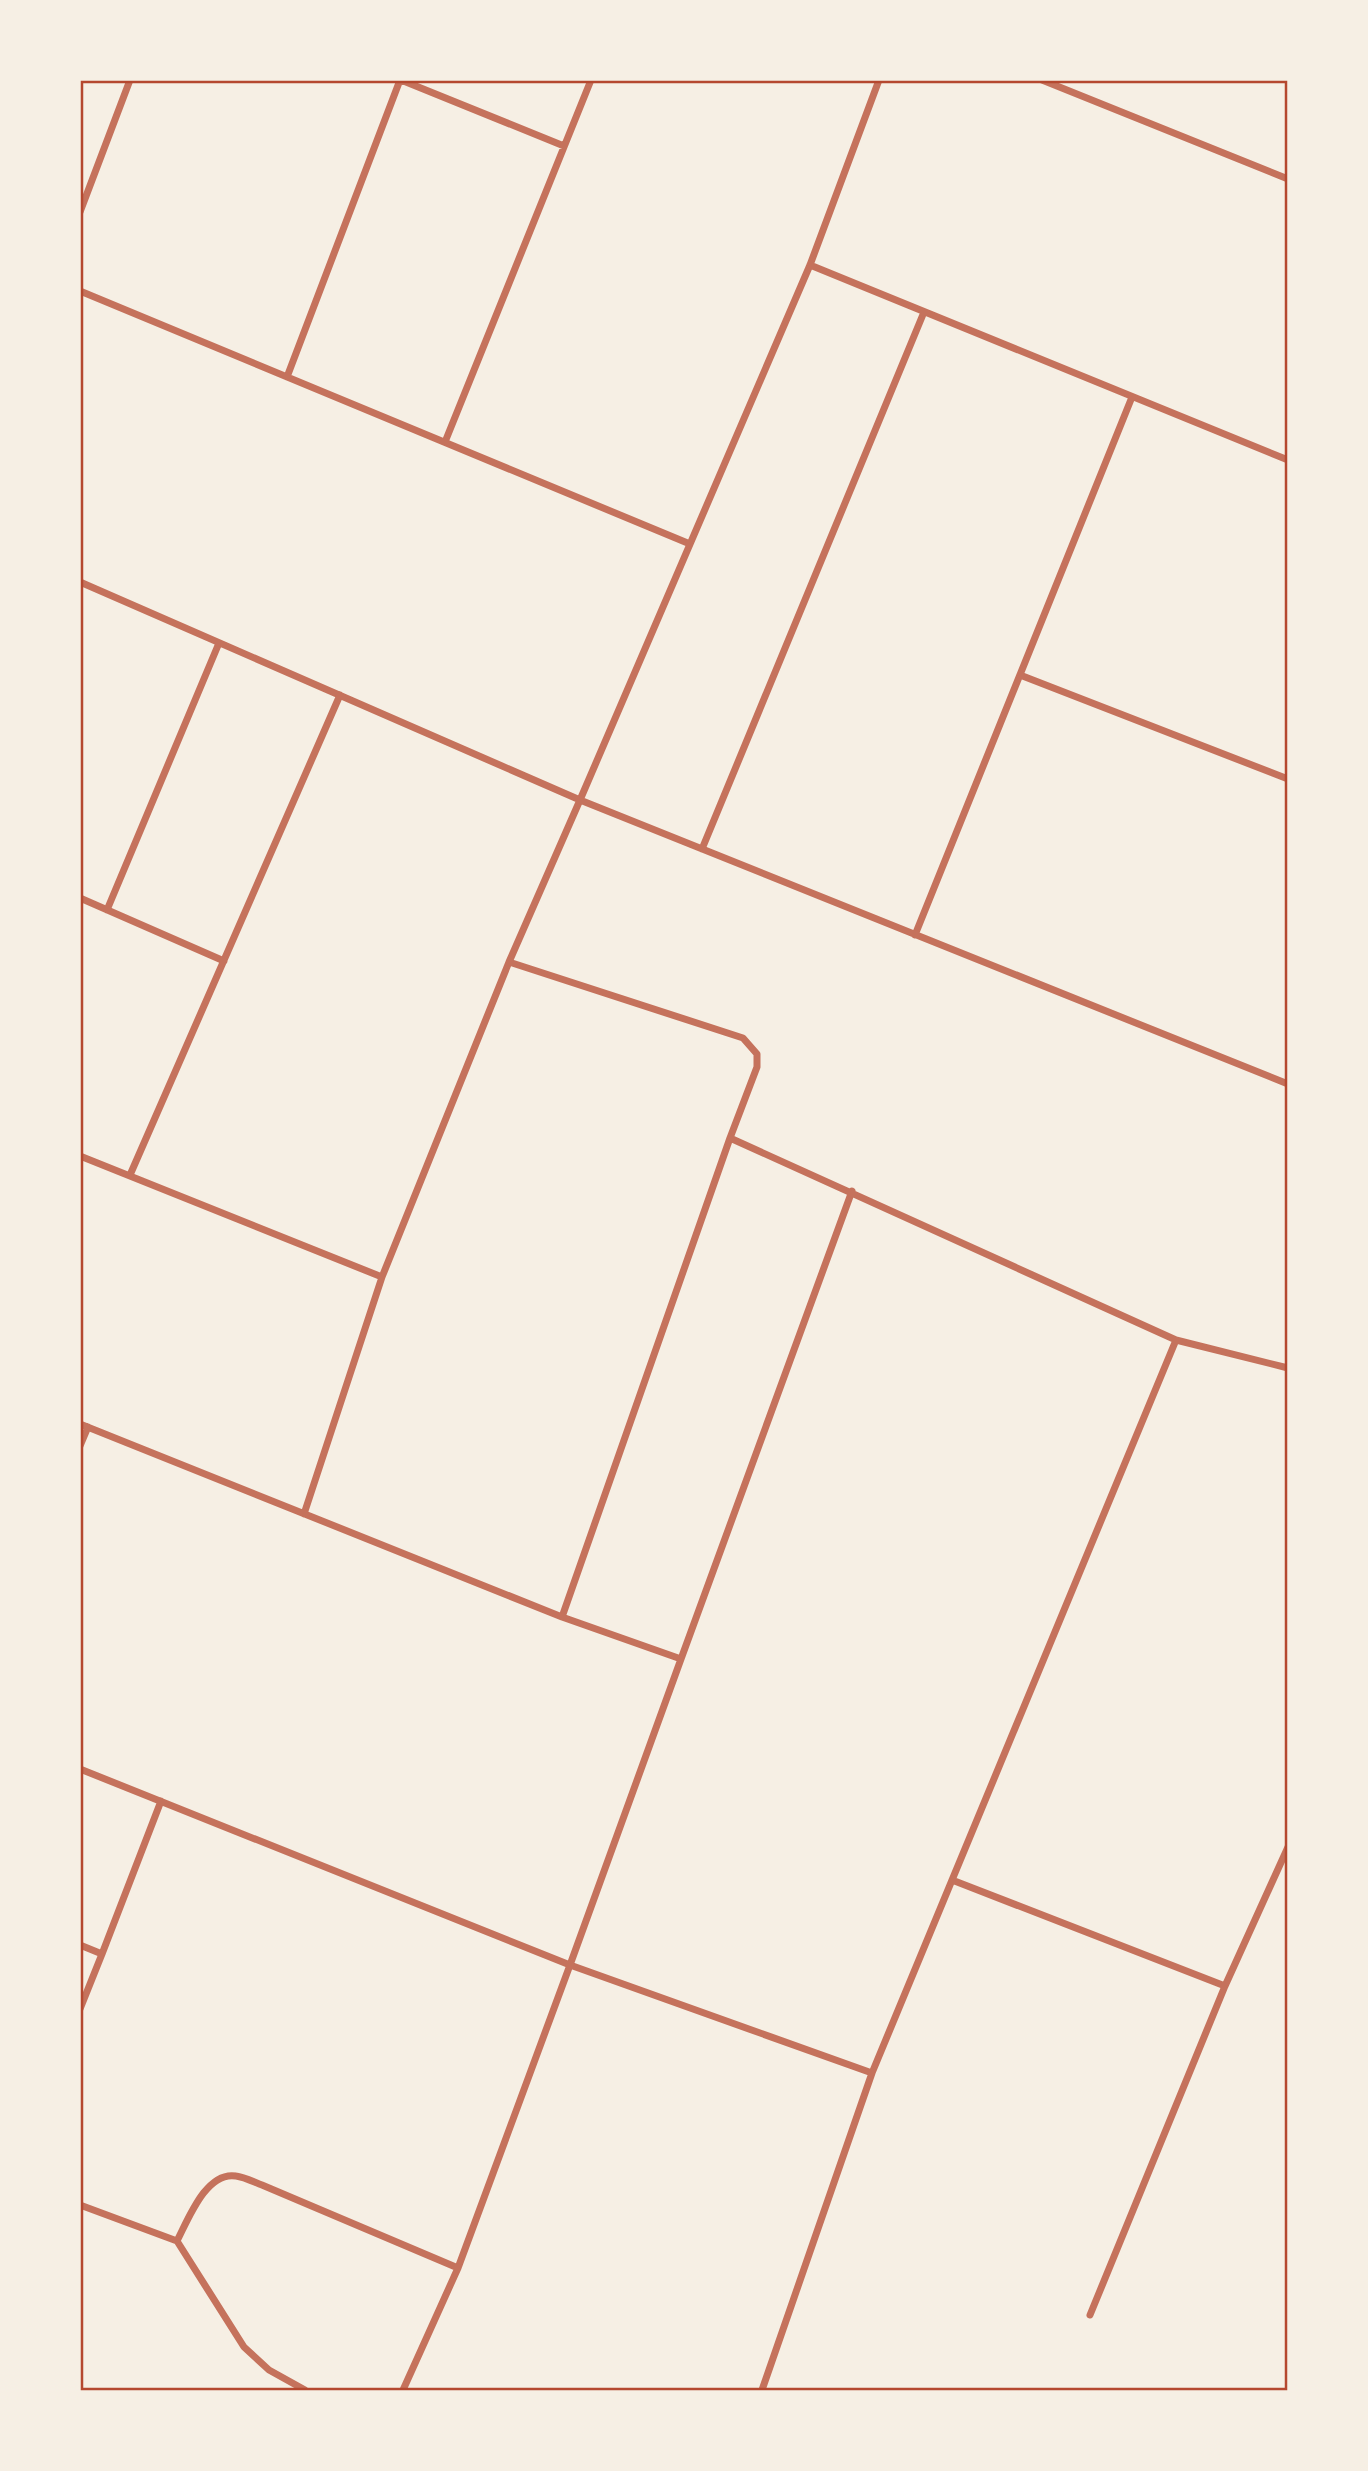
<svg xmlns="http://www.w3.org/2000/svg" width="1368" height="2471" font-family="Bitter,serif">
  <style>
    .lines { fill: none; stroke-linecap: round; stroke-linejoin: round }
    .minor { stroke: #c5725c; stroke-width: 7 }
    .neatline { fill: none; stroke: #b5482f; stroke-width: 2.5 }
  </style>
  <rect width="100%" height="100%" fill="#f6efe4"/>
  <g class="lines">
    <!-- minor -->
    <path class="minor" d="M401 80 564 146
      M879 80 810 265 580 800 1288 1084
      M1042 80 1288 179
      M80 212 130 80
      M810 265 1288 460
      M80 291 690 544
      M287 377 400 80
      M445 442 591 80
      M80 582 580 800 509 962 382 1277 80 1156
      M1020 675 1288 779
      M702 849 924 312
      M80 898 224 961
      M107 910 219 643
      M915 935 1132 397
      M509 962 743 1038 757 1054V1067L730 1138
      M130 1175 340 695
      M80 1424 562 1617
      M80 1446 88 1427
      M304 1514 382 1277
      M681 1659 852 1191
      M80 1769 570 1965 681 1659 562 1617 730 1138 1176 1340
      M952 1880 1225 1986 1090 2315
      M80 1945 102 1954 161 1801
      M1225 1986 1288 1847
      M80 2009 102 1954
      M872 2073 1176 1340 1288 1368
      M80 2205 177 2241C188 2220 206 2171 236 2176 244 2177 254 2182 262 2185L458 2268
      M177 2241 244 2347 269 2370 305 2390
      M403 2390 458 2268 570 1965 872 2073 762 2390"/>
  </g>
  <!-- border -->
  <rect width="1368" height="2471" fill="none" stroke="#f6efe4" stroke-width="164"/>
  <rect x="82" y="82" width="1204" height="2307" class="neatline"/>
</svg>
